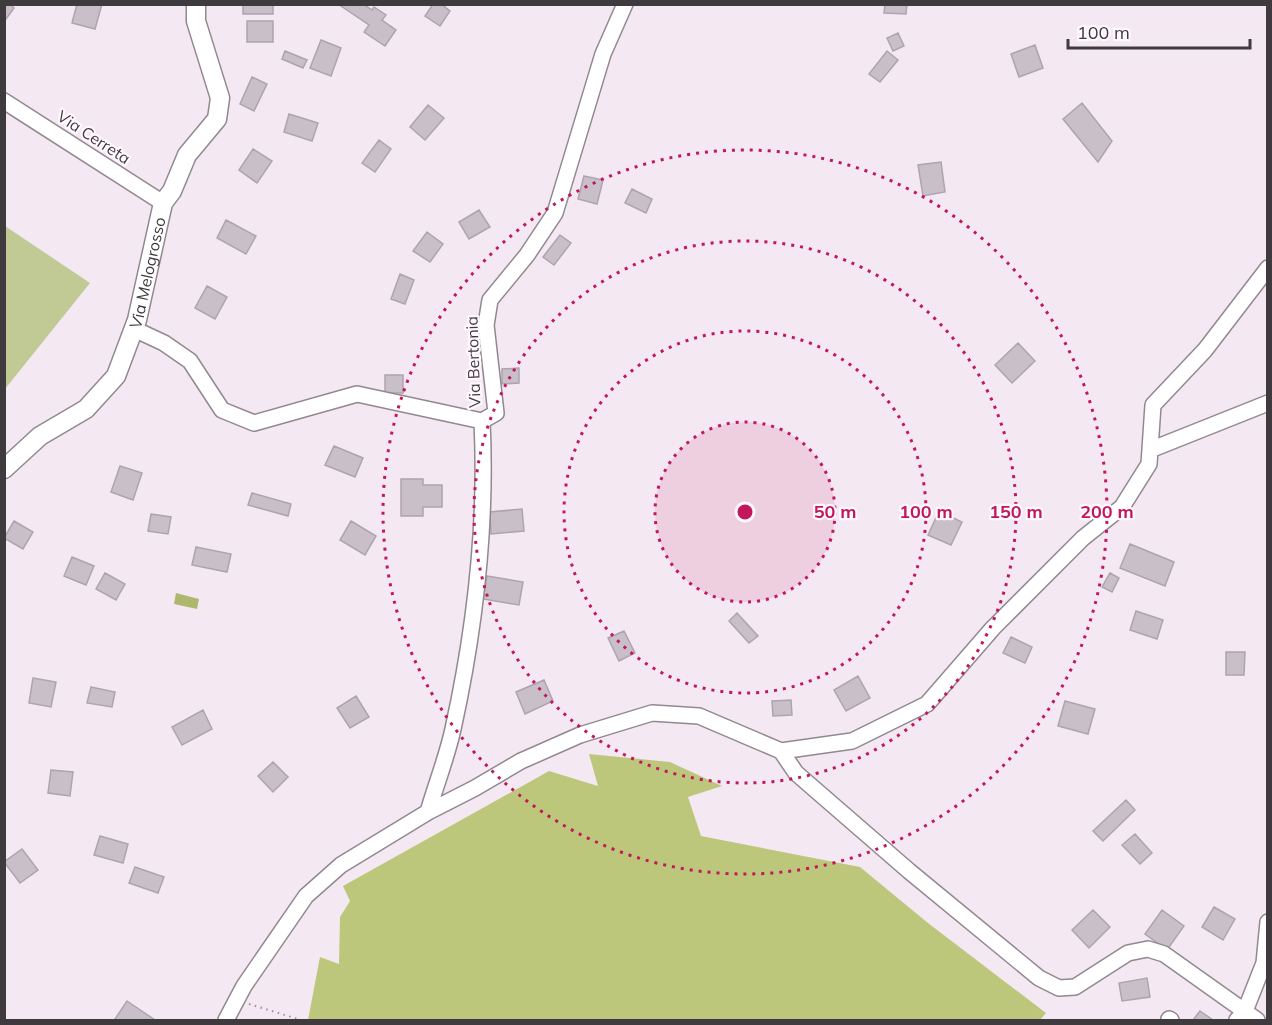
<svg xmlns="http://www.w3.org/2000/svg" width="1272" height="1025" font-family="Mulish,sans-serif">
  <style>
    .green { fill: #c1c995 }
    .forest { fill: #bdc77c }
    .water { fill: #aeb86d }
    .building { fill: #c9bfc8; stroke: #aea4ad; stroke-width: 1.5 }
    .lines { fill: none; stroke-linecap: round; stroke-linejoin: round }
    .minor-casing { stroke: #928891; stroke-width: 18 }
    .tertiary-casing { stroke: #928891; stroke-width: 21 }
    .path { stroke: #9b939b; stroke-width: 2; stroke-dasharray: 1.5 4.5; stroke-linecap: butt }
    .minor { stroke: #fff; stroke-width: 15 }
    .tertiary { stroke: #fff; stroke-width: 18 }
    .ring { fill: none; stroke: #c2185b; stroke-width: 3; stroke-dasharray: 3 6 }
    .labels { text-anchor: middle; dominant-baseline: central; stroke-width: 4.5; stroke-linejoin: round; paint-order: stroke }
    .street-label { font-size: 16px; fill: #3e3a3e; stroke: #fff8fe }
    .centre { fill: #c2185b; stroke: #fff8fe; stroke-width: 3 }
    .ring-label { font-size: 18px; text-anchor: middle; font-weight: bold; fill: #c2185b; stroke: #fff8fe; stroke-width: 4.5; stroke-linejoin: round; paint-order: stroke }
  </style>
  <rect width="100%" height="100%" fill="#f4e9f3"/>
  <!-- green -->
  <path class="green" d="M5 226 90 283 5 389Z"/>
  <!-- forest -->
  <path class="forest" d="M589 754 670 762 722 786 688 797 701 836 860 867 928 923 1046 1013 1040 1020H308L320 957 339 964 340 917 350 901 343 886 549 771 598 786Z"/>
  <!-- water -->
  <path class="water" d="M176 593 199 599 197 609 174 604Z"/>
  <!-- building -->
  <path class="building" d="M4 4H10L14 8 6 19 4 18Z
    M77 4H102L95 29 72 23Z
    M243 4H273V14H243Z
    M338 4H363L372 10 374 7 386 15 382 20 396 30 385 46 364 32 369 25Z
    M433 4H441L450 11 440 26 425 16Z
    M885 4H907L906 14 884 13Z
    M247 21H273V42H247Z
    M898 33 904 46 893 51 887 38Z
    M321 40 341 48 331 76 310 68Z
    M1035 45 1043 68 1019 77 1011 54Z
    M285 51 307 60 303 68 282 59Z
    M887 51 898 60 880 82 869 74Z
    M252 77 267 84 254 111 240 104Z
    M1082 103 1112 141 1098 162 1063 119Z
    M428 105 444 118 425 140 410 127Z
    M289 114 318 123 312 141 284 132Z
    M379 140 391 149 375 172 362 163Z
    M253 149 272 161 257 183 239 170Z
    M941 162 945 192 923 196 918 165Z
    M584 176 603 180 597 204 578 199Z
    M632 189 652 199 646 213 625 203Z
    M479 210 490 227 469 239 459 222Z
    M226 220 256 236 246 254 217 238Z
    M427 232 443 244 430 262 413 251Z
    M560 235 571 243 554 265 543 257Z
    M400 274 414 280 405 304 391 299Z
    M207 286 227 297 215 319 195 308Z
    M1018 343 1035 361 1012 383 995 365Z
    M519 368V383L502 384V369Z
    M385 375H403V393H385Z
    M334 446 363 458 355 477 325 465Z
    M120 466 142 473 133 500 111 492Z
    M401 479H423V485H442V507H423V516H401Z
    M252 493 291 504 288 516 248 505Z
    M522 509 524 531 491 534 490 512Z
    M939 511 962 522 951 545 928 535Z
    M151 514 171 517 168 534 148 531Z
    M14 521 33 532 23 549 4 538Z
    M351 521 376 536 365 555 340 540Z
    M1130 544 1174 562 1165 586 1120 568Z
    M196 547 231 554 227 572 192 565Z
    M72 557 94 566 86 585 64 576Z
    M105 573 125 584 116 600 96 589Z
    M1110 573 1119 578 1112 592 1102 587Z
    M487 576 523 582 519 605 483 599Z
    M1136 611 1163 620 1157 639 1130 630Z
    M737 613 758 636 749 643 729 621Z
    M624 631 635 653 619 661 608 638Z
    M1011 637 1032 647 1025 663 1003 653Z
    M1226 652H1245L1244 675H1226Z
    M858 676 870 698 846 711 834 690Z
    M33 678 56 682 51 707 29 703Z
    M544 680 553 701 525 714 516 692Z
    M91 687 115 692 112 707 87 703Z
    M356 696 369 717 350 728 337 708Z
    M791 700 792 715 773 716 772 701Z
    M1065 701 1095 709 1088 734 1058 726Z
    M203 710 212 729 182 745 172 727Z
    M273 762 288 777 273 792 258 776Z
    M51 770 73 772 70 796 48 793Z
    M1126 800 1135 810 1103 841 1093 831Z
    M1135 834 1152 853 1140 864 1122 845Z
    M100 836 128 844 123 863 94 855Z
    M22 849 38 870 20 883 4 862Z
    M135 867 164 877 158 893 129 883Z
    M1214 907 1235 919 1223 940 1202 927Z
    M1093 910 1110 927 1089 948 1072 930Z
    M1162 910 1184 926 1167 950 1145 934Z
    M1147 978 1150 997 1122 1001 1119 983Z
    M127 1001 155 1020H117L115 1019Z
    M1200 1011 1213 1020H1193Z"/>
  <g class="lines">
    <defs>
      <path id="minor" d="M4 101 163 203
        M134 329 164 343 190 361 222 410 254 423 357 394 482 421
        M1150 450 1268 403
        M781 751 852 741 927 704 993 628 1083 538 1122 507 1149 464 1153 405 1205 350 1268 268
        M428 812C436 784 447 757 453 729 475 629 487 523 482 421L496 413 486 325 490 300 527 255 555 213 603 54 625 4
        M1169 1019 1171 1020
        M226 1020 244 986 306 896 341 865 428 812 475 788 521 761 580 735 652 713 699 716 781 751 796 773 909 871 1039 978 1059 988 1075 987 1128 953 1148 949 1164 954 1257 1020
        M1237 1020 1245 1011 1264 963 1268 922"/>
      <g id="tertiary">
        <path id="s1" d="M4 469 40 436 86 409 116 376 137 320 163 203 172 191 187 155 217 119 220 98 196 21V4"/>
      </g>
    </defs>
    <!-- minor casing -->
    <use href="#minor" class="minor-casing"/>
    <!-- tertiary casing -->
    <use href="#tertiary" class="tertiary-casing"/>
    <!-- path -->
    <path class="path" d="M249 1004 301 1020"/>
    <!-- minor -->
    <use href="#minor" class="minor"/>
    <!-- tertiary -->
    <use href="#tertiary" class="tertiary"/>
  </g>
  <!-- distance rings -->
  <circle cx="745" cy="512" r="90" fill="#c2185b" fill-opacity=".12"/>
  <g class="ring">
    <circle cx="745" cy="512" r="90"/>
    <circle cx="745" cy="512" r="181"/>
    <circle cx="745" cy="512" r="271"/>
    <circle cx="745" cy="512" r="362"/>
  </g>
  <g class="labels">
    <!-- street labels -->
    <g class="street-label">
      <text transform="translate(94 137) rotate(33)">Via Cerreta</text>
      <text stroke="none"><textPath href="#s1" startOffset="255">Via Melogrosso</textPath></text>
      <text transform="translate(473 362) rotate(-92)">Via Bertonia</text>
    </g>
  </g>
  <circle cx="745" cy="512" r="9" class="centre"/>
  <g class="ring-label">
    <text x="835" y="518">50 m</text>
    <text x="926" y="518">100 m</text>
    <text x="1016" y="518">150 m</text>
    <text x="1107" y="518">200 m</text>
  </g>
  <!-- border -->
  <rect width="1272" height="1025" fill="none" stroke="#3e3a3e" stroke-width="12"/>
  <!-- scale -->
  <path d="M1068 39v9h182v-9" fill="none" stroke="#3e3a3e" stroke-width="3"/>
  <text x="1077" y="39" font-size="18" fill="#3e3a3e" stroke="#fff8fe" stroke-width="4.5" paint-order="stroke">100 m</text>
</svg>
